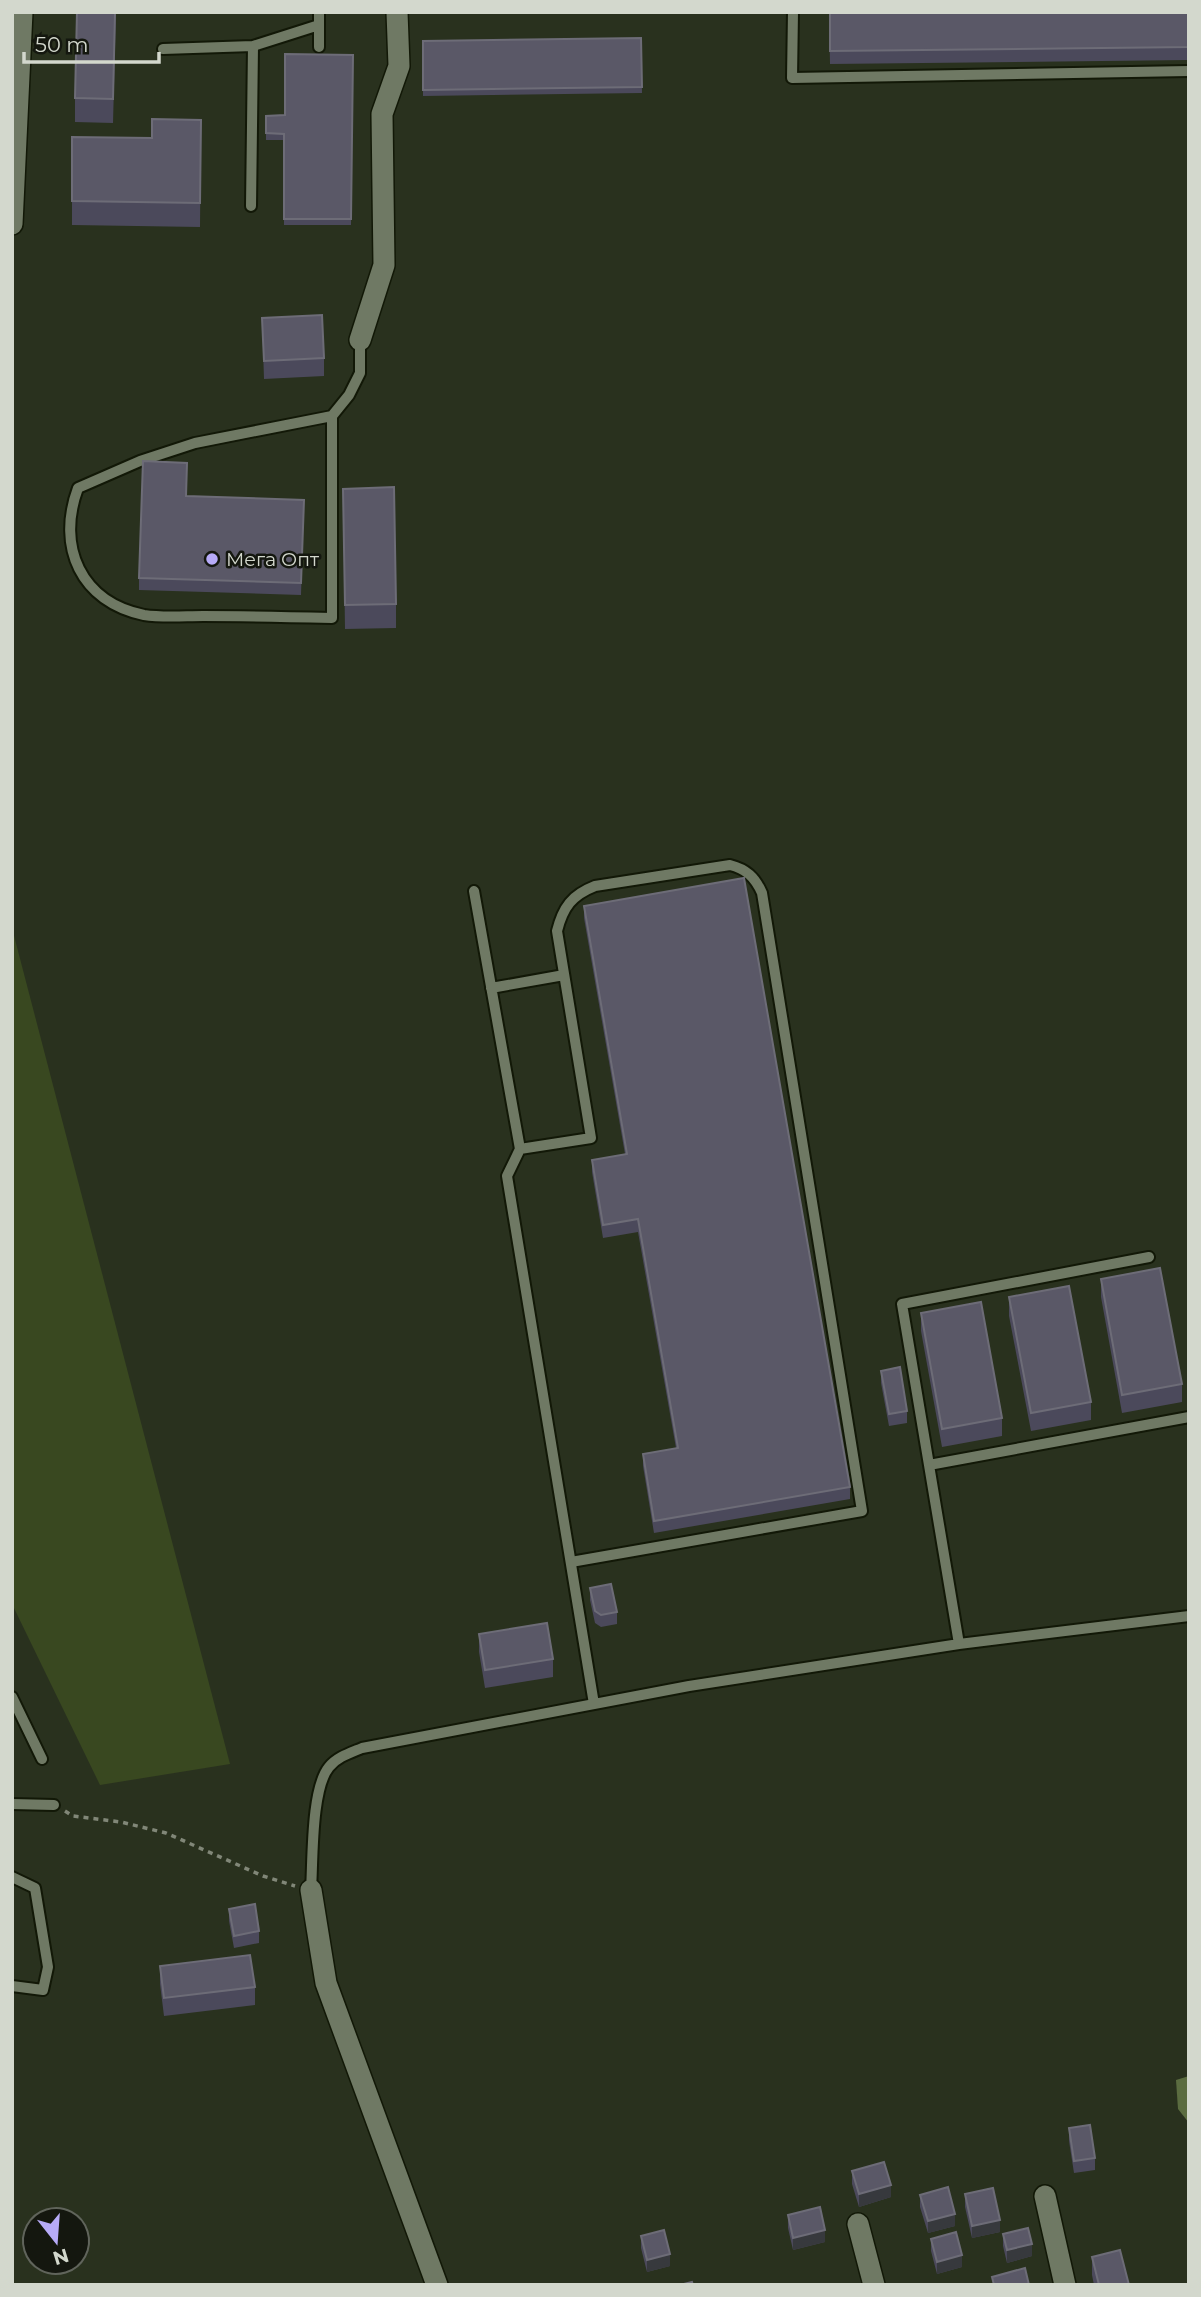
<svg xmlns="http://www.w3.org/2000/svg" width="1201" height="2297" font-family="Montserrat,sans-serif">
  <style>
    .green { fill: #394820 }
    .forest { fill: #5b6c40 }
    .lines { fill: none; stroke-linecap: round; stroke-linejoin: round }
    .lane-casing { stroke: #121807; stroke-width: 14 }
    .street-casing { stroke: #121807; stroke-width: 24 }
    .path { stroke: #818778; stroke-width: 3.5; stroke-dasharray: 5 5; stroke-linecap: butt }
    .lane { stroke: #6f7964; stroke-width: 10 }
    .street { stroke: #6f7964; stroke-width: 21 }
    .wall { fill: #4b495b }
    .shaded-wall { fill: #37393d }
    .building { fill: #5a5867; stroke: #6d6c77; stroke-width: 2 }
    .poi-dot { fill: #b7abf8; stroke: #14170f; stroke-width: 2.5 }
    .labels { text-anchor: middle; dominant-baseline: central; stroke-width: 5; stroke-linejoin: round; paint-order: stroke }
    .poi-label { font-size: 19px; fill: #d3d8cd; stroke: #14170f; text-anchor: start }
  </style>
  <rect width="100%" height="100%" fill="#29311e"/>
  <!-- green -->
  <path class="green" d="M12 928 230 1764 100 1785 12 1604Z"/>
  <!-- forest -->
  <path class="forest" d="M1189 2076V2123L1178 2109 1176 2080Z"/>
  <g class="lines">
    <defs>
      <path id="lane" d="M319 12V47
        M793 12 792 78 1189 71
        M163 49 253 46 319 25
        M251 206 253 46
        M332 416V618C289 617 246 616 203 616 185 616 163 618 144 615 81 602 56 547 78 488L140 461 195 443 332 416 349 395 360 373V340
        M474 891 520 1149 507 1176 594 1704
        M491 988 564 975
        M520 1149 591 1138 557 931C563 907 572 895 595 886L730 865C746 869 755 877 762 893L862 1511 571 1562
        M929 1465 1189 1417
        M959 1644 902 1304 1149 1257
        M12 1697 42 1759
        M12 1804 54 1805
        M12 1877 35 1888 48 1967 43 1990 12 1986
        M311 1890C313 1860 311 1789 329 1767 337 1757 350 1753 362 1748L689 1686 959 1644 1189 1616"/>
      <path id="street" d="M12 224 22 12
        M360 340 384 265 382 114 399 66 397 12
        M311 1890 326 1983 437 2285
        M1045 2196 1065 2285
        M858 2224 874 2285"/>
    </defs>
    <!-- lane casing -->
    <use href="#lane" class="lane-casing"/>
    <!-- street casing -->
    <use href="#street" class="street-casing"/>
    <!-- path -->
    <path class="path" d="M65 1811 73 1816 121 1822 166 1833 263 1876 295 1886"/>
    <!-- lane -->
    <use href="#lane" class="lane"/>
    <!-- street -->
    <use href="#street" class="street"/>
  </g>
  <!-- wall -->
  <path class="wall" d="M116 12 113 123 75 122V98Z
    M829 12H1189V60L830 64Z
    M641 38 642 93 423 96V41Z
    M353 55 351 225H284V140H266V133Z
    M201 120 200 227 72 225V137L152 138Z
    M262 318 324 358V376L264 379Z
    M343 489 396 604V628L345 629Z
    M186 496 304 500 301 595 139 590V578Z
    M584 906 850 1487V1499L654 1533 643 1466V1454L676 1448 638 1232 603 1238 592 1172V1160L625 1154 584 918Z
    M1101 1279 1182 1384V1402L1122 1413 1101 1297Z
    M1009 1297 1091 1402V1420L1031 1431 1009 1316Z
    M921 1313 1002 1418V1436L942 1447 921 1331Z
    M881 1371 907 1411V1423L889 1426 881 1383Z
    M590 1588 617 1612V1624L601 1627 595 1623 590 1600Z
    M479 1634 553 1659V1677L485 1688 479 1652Z
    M229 1909 259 1931V1943L234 1948 229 1921Z
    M160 1966 255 1987V2005L164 2016 160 1984Z
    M1069 2128 1095 2158V2170L1074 2173 1069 2141Z
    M852 2171 891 2197 859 2207 852 2184Z
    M965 2194 1000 2232 972 2238 965 2207Z
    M920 2195 955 2226 928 2233 920 2207Z
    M788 2215 825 2242 793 2250 788 2228Z
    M1003 2234 1032 2256 1007 2263 1003 2246Z
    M641 2236 670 2266 647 2272 641 2248Z
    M931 2239 962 2267 937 2274 931 2251Z
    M1092 2257 1129 2285H1094L1092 2275Z"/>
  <!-- shaded-wall -->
  <path class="shaded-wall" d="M891 2185V2197L859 2207V2194Z
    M955 2214V2226L928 2233V2221Z
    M1000 2220V2232L972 2238V2226Z
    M825 2230V2242L793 2250V2238Z
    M1032 2244V2256L1007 2263V2250Z
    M670 2254V2266L647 2272V2260Z
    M962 2255V2267L937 2274V2262Z"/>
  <!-- building -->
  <path class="building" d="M77 12H115L113 99 75 98Z
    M830 12H1189V47L830 51Z
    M641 38 642 87 423 90V41Z
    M285 54 353 55 351 219H284V134L266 133V116L285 115Z
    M152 119 201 120 200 203 72 201V137L152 138Z
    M322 315 324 358 264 361 262 318Z
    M143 461 187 463 186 496 304 500 301 583 139 578Z
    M394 487 396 604 345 605 343 489Z
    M744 878 850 1487 654 1521 643 1454 678 1448 638 1219 603 1225 592 1160 627 1154 584 906Z
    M1160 1268 1182 1384 1122 1395 1101 1279Z
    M1069 1286 1091 1402 1031 1413 1009 1297Z
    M981 1302 1002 1418 942 1429 921 1313Z
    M900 1367 907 1411 889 1414 881 1371Z
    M611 1584 617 1612 601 1615 595 1611 590 1588Z
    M547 1623 553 1659 485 1670 479 1634Z
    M255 1904 259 1931 234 1936 229 1909Z
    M250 1955 255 1987 164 1998 160 1966Z
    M1090 2125 1095 2158 1074 2161 1069 2128Z
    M884 2162 891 2185 859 2194 852 2171Z
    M948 2187 955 2214 928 2221 920 2195Z
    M993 2188 1000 2220 972 2226 965 2194Z
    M820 2207 825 2230 793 2238 788 2215Z
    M1028 2228 1032 2244 1007 2250 1003 2234Z
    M664 2230 670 2254 647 2260 641 2236Z
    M956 2232 962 2255 937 2262 931 2239Z
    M1120 2250 1129 2285H1099L1092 2257Z
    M1025 2268 1029 2285H994L992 2277Z
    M692 2282 693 2285H680Z"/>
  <!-- markers -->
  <circle class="poi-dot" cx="212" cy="559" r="7"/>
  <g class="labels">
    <!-- poi labels -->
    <g class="poi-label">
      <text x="226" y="559">Мега Опт</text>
    </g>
  </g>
  <!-- border -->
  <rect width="1201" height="2297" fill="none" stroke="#d3d8cd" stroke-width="28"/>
  <!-- north arrow -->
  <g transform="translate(56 2241) rotate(163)"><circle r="33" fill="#14170f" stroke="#60645b" stroke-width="2"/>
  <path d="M0-5L12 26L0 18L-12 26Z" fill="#b7abf8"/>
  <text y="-10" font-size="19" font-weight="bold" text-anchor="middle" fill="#d3d8cd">N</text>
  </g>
  <!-- scale -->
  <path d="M24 52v10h135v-10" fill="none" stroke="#d3d8cd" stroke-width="3.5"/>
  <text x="35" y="52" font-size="21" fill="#d3d8cd" stroke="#14170f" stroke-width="5" paint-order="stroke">50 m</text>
</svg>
